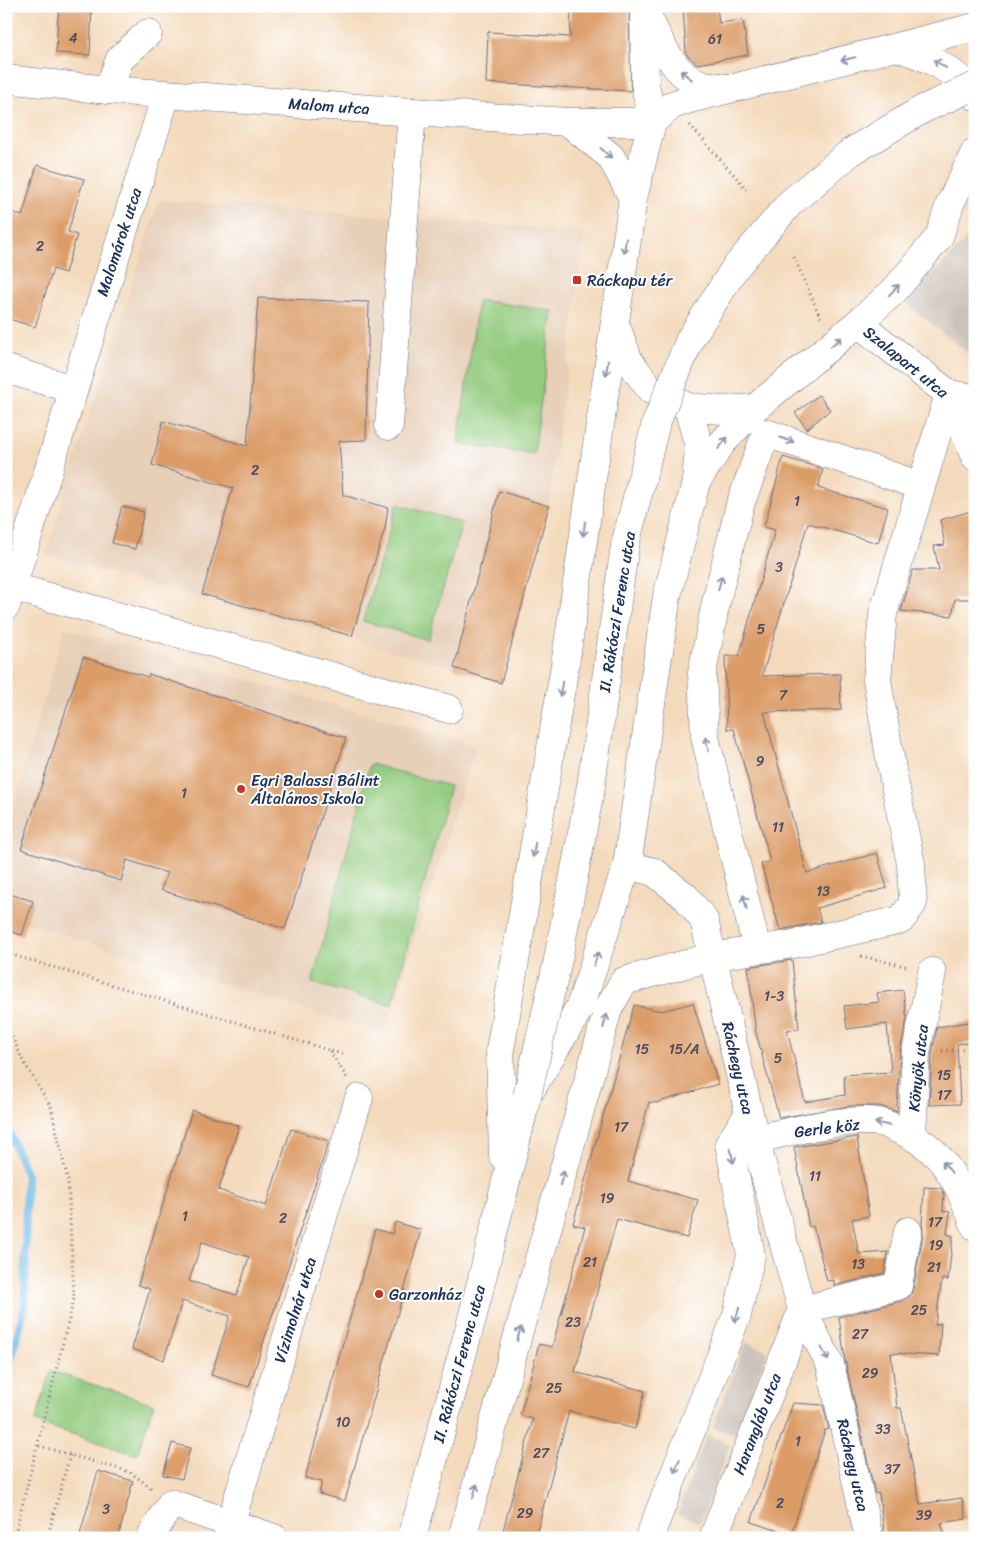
<svg xmlns="http://www.w3.org/2000/svg" width="981" height="1544" font-family="Sriracha,sans-serif">
  <style>
    .built { fill: #e7cfb8 }
    .industrial { fill: #cdc2b9 }
    .green { fill: #93cb7e; stroke: #577d6e }
    .lines { fill: none; stroke-linecap: round; stroke-linejoin: round }
    .stream { stroke: #6cb9e6; stroke-width: 8 }
    .building { fill: #dc9c67; fill-rule: evenodd }
    .minor-casing { stroke: #676b7f; stroke-width: 29 }
    .major-casing { stroke: #676b7f; stroke-width: 29 }
    .path { stroke: #676b7f; stroke-width: 3; stroke-dasharray: 1 4; stroke-linecap: butt }
    .minor { stroke: #fff; stroke-width: 28 }
    .major { stroke: #fff; stroke-width: 28 }
    .major-bridge-casing { stroke: #676b7f; stroke-width: 29; stroke-linecap: butt }
    .major-bridge { stroke: #fff; stroke-width: 28 }
    .oneway { stroke: #8d97ae }
    .poi-dot { fill: #c8321e; stroke: #fff; stroke-width: 2 }
    .labels { text-anchor: middle; dominant-baseline: central; stroke-width: 4; stroke-linejoin: round; paint-order: stroke }
    .number-label { font-size: 14px; fill: #4b4a60 }
    .street-label { font-size: 16px; fill: #1b2f5e; stroke: #fff }
    .poi-label { font-size: 16px; fill: #1b2f5e; stroke: #fff; text-anchor: start }
  </style>
  <rect width="100%" height="100%" fill="#fff"/>
  <filter id="ink" filterUnits="userSpaceOnUse"><feTurbulence type="fractalNoise" baseFrequency=".02" numOctaves="2"/><feDisplacementMap in="SourceGraphic" scale="10" xChannelSelector="R" yChannelSelector="G"/><feConvolveMatrix kernelMatrix="1 2 1 2 8 2 1 2 1" color-interpolation-filters="sRGB"/></filter>
  <filter id="wash" filterUnits="userSpaceOnUse"><feTurbulence type="fractalNoise" baseFrequency=".0096" numOctaves="4" result="noise"/><feDisplacementMap in="SourceGraphic" scale="20" xChannelSelector="R" yChannelSelector="G"/><feGaussianBlur stdDeviation="1.12" result="paint"/><feColorMatrix in="noise" values="0 0 0 0 0 0 0 0 0 0 0 0 0 0 0 0 0 1.4 0 .05"/><feComposite in="paint" operator="in"/></filter>
  <g filter="url(#wash)">
    <rect width="100%" height="100%" fill="#f4dabc"/>
    <!-- built -->
    <path class="built" d="M159 200 585 231 549 506 501 683 454 668 45 555Z
      M65 628 476 746 385 1034 26 923 32 901 6 893V831Z"/>
    <!-- industrial -->
    <path class="industrial" d="M975 230V359L906 303Z
      M746 1342 768 1351 735 1435 713 1427Z
      M707 1435 730 1444 700 1523 677 1514Z"/>
    <!-- green -->
    <path class="green" d="M478 300 553 311 534 454 458 444Z
      M397 504 462 523 428 640 363 621Z
      M370 764 450 786 392 1005 312 983Z
      M51 1371 154 1404 137 1455 35 1422Z"/>
    <g class="lines">
      <!-- stream -->
      <path class="stream" d="M6 1125 26 1173 25 1306 6 1379"/>
    </g>
    <g id="blocks">
      <!-- building -->
      <path class="building" d="M61 6H92L90 55 56 53 58 16Z
        M571 6H629L631 91 486 83 488 32 570 37Z
        M683 6H717L719 23 743 20 748 55 697 64 686 54Z
        M37 165 84 179 68 232 77 235 65 273 53 269 35 327 6 318V222L10 211 22 216Z
        M258 298 369 302 366 440 339 441 343 495 388 508 385 528 352 636 202 594 233 488 152 465 163 421 247 446Z
        M819 395 830 410 807 429 795 413Z
        M783 457 823 469 818 488 888 508 878 543 808 523 762 676 840 674 841 710 764 712 807 873 877 853 887 888 817 908 821 922 780 930 761 864 770 861 734 729H727L725 656H739L775 530 764 527Z
        M499 491 549 506 501 683 454 668Z
        M122 506 144 512 135 549 112 543Z
        M975 510V599H955L952 616 901 611 913 570H939L934 546 945 545 940 520Z
        M83 657 148 677 149 674 346 738 285 929 161 890 167 873 127 860 121 881 21 849Z
        M6 893 33 901 22 935 6 930Z
        M792 960 799 1029 787 1030 805 1102 845 1095 844 1075 891 1072 887 1024 847 1029 844 1006 879 1002 877 993 903 990 907 1019 900 1051 897 1112 880 1106H849L779 1118 756 1033 748 967Z
        M693 1003 718 1084 656 1103 649 1102 628 1181 698 1200 687 1238 617 1219 575 1372 645 1391 635 1429 569 1411 535 1538H501L533 1419 520 1415 539 1344 552 1347 585 1227 573 1224 634 1005 661 1011Z
        M975 1021V1042L957 1044 960 1104 929 1105 932 1054 937 1027Z
        M192 1110 239 1126 219 1190 266 1206 291 1129 329 1141 249 1387 211 1375 230 1316 182 1301 164 1360 132 1349 150 1289 138 1285ZM202 1242 249 1257 237 1295 189 1281Z
        M857 1137 869 1216 852 1219 859 1254 888 1252 884 1273 834 1286V1280L827 1281 813 1226 809 1227 794 1147Z
        M924 1187 941 1188 944 1193 943 1211 950 1212 947 1234 953 1236 948 1280 942 1279 935 1325 941 1323 939 1356 891 1353 897 1408H901L920 1504 962 1498 966 1519 941 1523 946 1538H885L879 1493 875 1494 845 1360 839 1317 902 1301 910 1296 913 1289 923 1234 922 1224Z
        M395 1222 421 1230 345 1501 319 1494 322 1482 305 1478 375 1229 392 1234Z
        M793 1403 823 1405 829 1429 825 1430 791 1535 751 1522Z
        M172 1443 190 1448 182 1479 163 1475Z
        M98 1471 133 1481 118 1538H79Z"/>
    </g>
  </g>
  <g filter="url(#ink)">
    <use href="#blocks" fill-opacity="0" stroke="#676b7f" stroke-width="1"/>
    <g class="lines">
      <defs>
        <path id="minor" d="M644 9C657 34 671 75 701 84 710 87 722 87 732 88
          M644 15 645 83 652 122
          M108 90 120 59 148 33
          M858 323 949 394 975 457
          M6 369 72 389
          M389 426 412 112
          M6 585 449 709
          M6 606 166 95
          M627 865 654 872 686 897 704 920 755 1139 802 1310 830 1364 869 1538
          M757 949 705 737 702 673 716 602 740 505 766 433 921 486
          M912 1135 916 1052 932 972
          M755 1139C791 1132 844 1117 879 1122 885 1123 892 1127 897 1129 943 1147 959 1183 975 1226
          M802 1310 898 1286 908 1231
          M150 1538 171 1503 274 1538
          M226 1538 359 1098
          M462 1538 608 1009 624 981 711 957 793 944 901 920 913 903 911 864 892 770 877 680 883 614 949 394 975 398
          M649 1538 737 1315 751 1255 729 1144 749 1113
          M713 1538 802 1310"/>
        <path id="major" d="M895 47C927 56 955 69 975 96
          M6 79 108 90 412 112 568 122H652
          M568 122 611 157 633 198
          M615 323 629 361 651 390 688 407 721 410 755 408
          M688 407 699 447 696 481
          M503 1156 500 1050 565 665 633 198 652 122 672 105 690 99 975 27
          M412 1538 473 1315 527 1096 580 1007 627 865 667 596 696 482 722 443 755 408 858 323 894 291 939 237 950 204 975 152"/>
      </defs>
      <!-- minor casing -->
      <use href="#minor" class="minor-casing"/>
      <!-- major casing -->
      <use href="#major" class="major-casing"/>
      <!-- path -->
      <path class="path" d="M690 125 749 192
        M794 257 822 321
        M6 953 345 1055
        M861 956 909 967
        M6 1023 22 1059 51 1107 68 1181 74 1299 14 1538
        M330 1051 347 1078
        M942 1051 975 1049
        M39 1446 130 1472 151 1488
        M47 1538 70 1455"/>
      <!-- minor -->
      <use href="#minor" class="minor"/>
      <!-- major -->
      <use href="#major" class="major"/>
      <defs>
        <path id="major-bridge" d="M527 1096 557 964 591 786 625 545 656 423 690 339 735 268 790 203 851 152 923 109 975 86"/>
      </defs>
      <!-- major-bridge casing -->
      <use href="#major-bridge" class="major-bridge-casing"/>
      <!-- major-bridge -->
      <use href="#major-bridge" class="major-bridge"/>
    </g>
    <!-- one-way arrows -->
    <defs><path id="oneway-shaft" d="M-6 0H5M1.5-3L5.5 0L1.5 3" fill="none" stroke-width="1.6" stroke-linecap="round" stroke-linejoin="round" transform="scale(1.25)"/></defs>
    <g class="oneway">
      <use href="#oneway-shaft" transform="translate(848 59) rotate(166)"/>
      <use href="#oneway-shaft" transform="translate(940 64) rotate(-146)"/>
      <use href="#oneway-shaft" transform="translate(686 75) rotate(-142)"/>
      <use href="#oneway-shaft" transform="translate(606 153) rotate(42)"/>
      <use href="#oneway-shaft" transform="translate(625 246) rotate(99)"/>
      <use href="#oneway-shaft" transform="translate(894 290) rotate(-46)"/>
      <use href="#oneway-shaft" transform="translate(836 342) rotate(-39)"/>
      <use href="#oneway-shaft" transform="translate(607 368) rotate(98)"/>
      <use href="#oneway-shaft" transform="translate(787 440) rotate(19)"/>
      <use href="#oneway-shaft" transform="translate(723 443) rotate(-51)"/>
      <use href="#oneway-shaft" transform="translate(584 529) rotate(98)"/>
      <use href="#oneway-shaft" transform="translate(720 583) rotate(-76)"/>
      <use href="#oneway-shaft" transform="translate(561 689) rotate(100)"/>
      <use href="#oneway-shaft" transform="translate(707 744) rotate(-102)"/>
      <use href="#oneway-shaft" transform="translate(534 850) rotate(100)"/>
      <use href="#oneway-shaft" transform="translate(745 902) rotate(-104)"/>
      <use href="#oneway-shaft" transform="translate(596 959) rotate(-72)"/>
      <use href="#oneway-shaft" transform="translate(605 1021) rotate(-76)"/>
      <use href="#oneway-shaft" transform="translate(882 1124) rotate(-168)"/>
      <use href="#oneway-shaft" transform="translate(732 1156) rotate(79)"/>
      <use href="#oneway-shaft" transform="translate(947 1167) rotate(-129)"/>
      <use href="#oneway-shaft" transform="translate(562 1178) rotate(-74)"/>
      <use href="#oneway-shaft" transform="translate(737 1315) rotate(107)"/>
      <use href="#oneway-shaft" transform="translate(519 1334) rotate(-74)"/>
      <use href="#oneway-shaft" transform="translate(825 1354) rotate(62)"/>
      <use href="#oneway-shaft" transform="translate(677 1466) rotate(112)"/>
      <use href="#oneway-shaft" transform="translate(475 1491) rotate(-74)"/>
    </g>
  </g>
  <!-- markers -->
  <g class="poi-dot">
    <rect x="572" y="275" width="10" height="10" rx="2.5"/>
    <circle cx="241" cy="789" r="5"/>
    <circle cx="379" cy="1294" r="5"/>
  </g>
  <g class="labels">
    <!-- number labels -->
    <g class="number-label">
      <text x="73" y="38">4</text>
      <text x="715" y="39">61</text>
      <text x="40" y="246">2</text>
      <text x="255" y="470">2</text>
      <text x="797" y="501">1</text>
      <text x="779" y="567">3</text>
      <text x="761" y="629">5</text>
      <text x="783" y="695">7</text>
      <text x="760" y="761">9</text>
      <text x="184" y="793">1</text>
      <text x="778" y="827">11</text>
      <text x="823" y="891">13</text>
      <text x="774" y="996">1-3</text>
      <text x="642" y="1049">15</text>
      <text x="684" y="1049">15/A</text>
      <text x="778" y="1058">5</text>
      <text x="944" y="1075">15</text>
      <text x="944" y="1095">17</text>
      <text x="621" y="1127">17</text>
      <text x="815" y="1176">11</text>
      <text x="607" y="1198">19</text>
      <text x="185" y="1216">1</text>
      <text x="283" y="1218">2</text>
      <text x="935" y="1222">17</text>
      <text x="936" y="1245">19</text>
      <text x="590" y="1262">21</text>
      <text x="858" y="1264">13</text>
      <text x="934" y="1267">21</text>
      <text x="919" y="1310">25</text>
      <text x="573" y="1322">23</text>
      <text x="860" y="1334">27</text>
      <text x="870" y="1373">29</text>
      <text x="554" y="1388">25</text>
      <text x="343" y="1422">10</text>
      <text x="883" y="1429">33</text>
      <text x="798" y="1441">1</text>
      <text x="541" y="1453">27</text>
      <text x="892" y="1469">37</text>
      <text x="780" y="1503">2</text>
      <text x="106" y="1509">3</text>
      <text x="525" y="1513">29</text>
      <text x="924" y="1515">39</text>
    </g>
    <!-- street labels -->
    <g class="street-label">
      <text transform="translate(329 106) rotate(4)">Malom utca</text>
      <text transform="translate(119 242) rotate(-72)">Malomárok utca</text>
      <text transform="translate(906 362) rotate(39)">Szalapart utca</text>
      <text transform="translate(617 612) rotate(-81)">II. Rákóczi Ferenc utca</text>
      <text transform="translate(738 1068) rotate(77)">Ráchegy utca</text>
      <text transform="translate(918 1068) rotate(-84)">Könyök utca</text>
      <text transform="translate(827 1128) rotate(-7)">Gerle köz</text>
      <text transform="translate(295 1310) rotate(-73)">Vízimolnár utca</text>
      <text transform="translate(459 1364) rotate(-75)">II. Rákóczi Ferenc utca</text>
      <text transform="translate(757 1424) rotate(-69)">Harangláb utca</text>
      <text transform="translate(853 1465) rotate(77)">Ráchegy utca</text>
    </g>
    <!-- poi labels -->
    <g class="poi-label">
      <text x="587" y="280">Ráckapu tér</text>
      <text x="251" y="780">Egri Balassi Bálint<tspan x="251" dy="18">Általános Iskola</tspan></text>
      <text x="389" y="1294">Garzonház</text>
    </g>
  </g>
  <!-- margin -->
  <rect width="981" height="1544" fill="none" stroke="#fff" stroke-width="25"/>
</svg>
